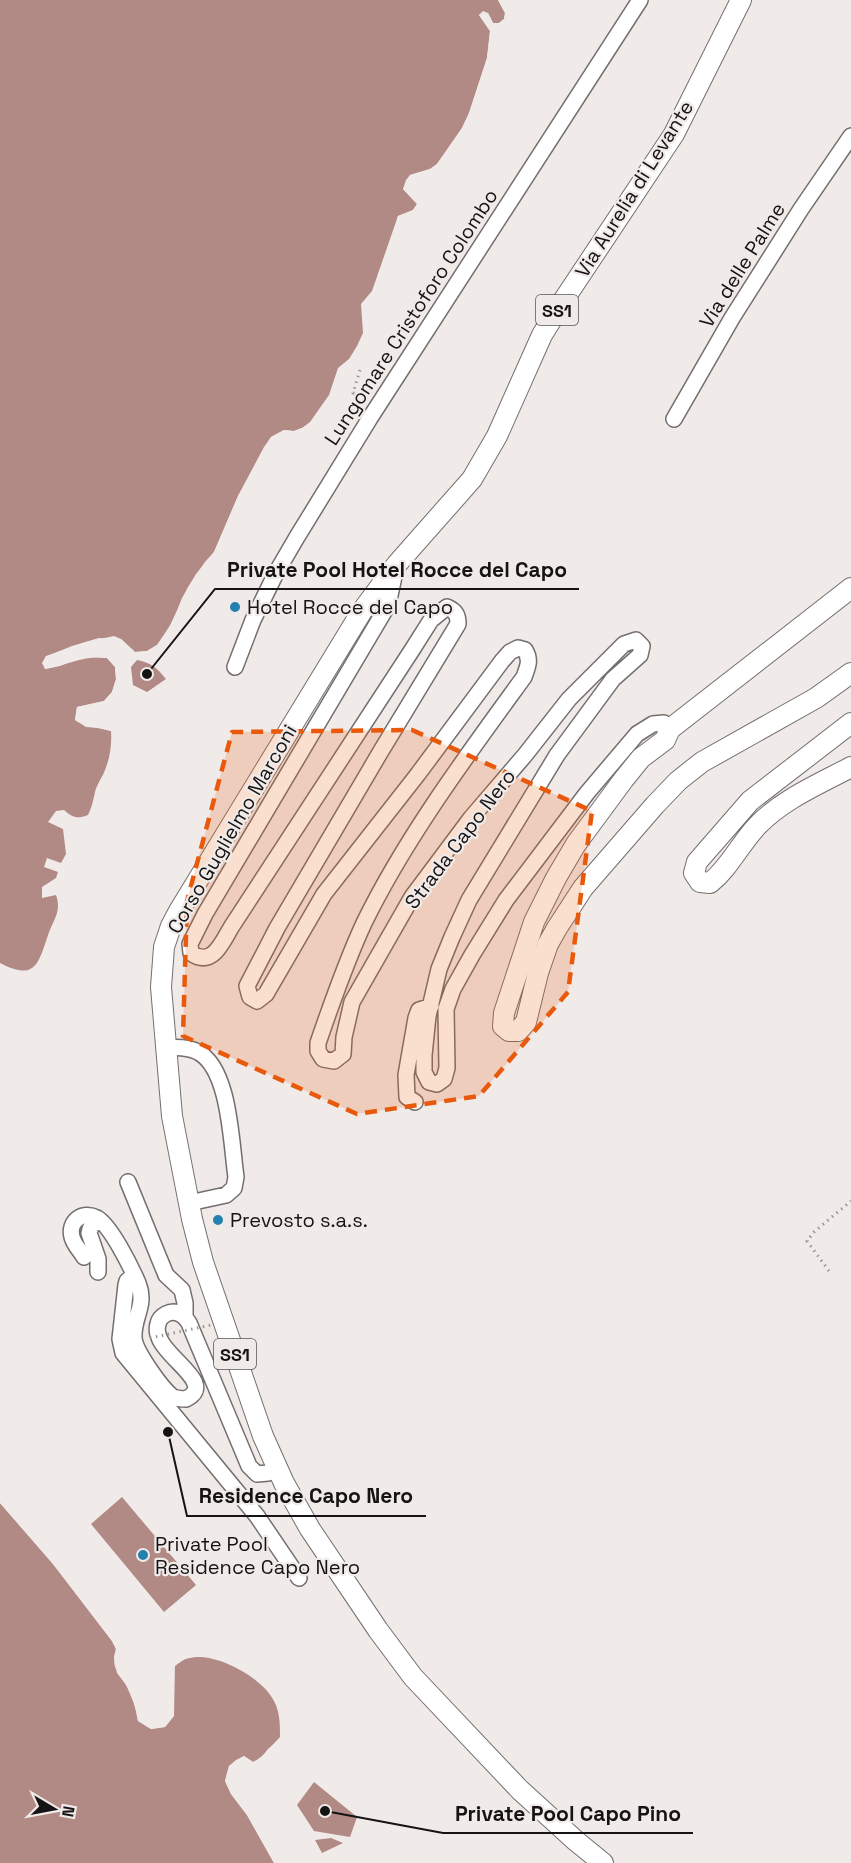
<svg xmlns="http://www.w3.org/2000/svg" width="851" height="1863" font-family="'Space Grotesk',sans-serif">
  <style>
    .water { fill: #b18985 }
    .pier { fill: #f0eae9 }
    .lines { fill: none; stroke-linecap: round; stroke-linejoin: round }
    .minor-casing { stroke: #746f6e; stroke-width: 18 }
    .major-casing { stroke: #746f6e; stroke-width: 22 }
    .path { stroke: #9a9695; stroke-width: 3; stroke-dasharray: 1.5 4.5; stroke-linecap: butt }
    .minor { stroke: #fff; stroke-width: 15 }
    .major { stroke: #fff; stroke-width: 20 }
    .path-bridge { stroke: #9a9695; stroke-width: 3; stroke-dasharray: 1.5 4.5; stroke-linecap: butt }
    .marked { fill: #e8590c; fill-opacity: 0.2; stroke: #e8590c; stroke-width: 4.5; stroke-dasharray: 12 8; stroke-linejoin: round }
    .poi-dot { fill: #2480ad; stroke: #f0eae9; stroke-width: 2 }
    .labels { text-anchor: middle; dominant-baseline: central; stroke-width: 4.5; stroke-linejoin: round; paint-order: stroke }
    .shield { fill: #f0eae9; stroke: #575453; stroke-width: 1.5 }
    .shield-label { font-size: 18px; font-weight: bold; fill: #151313 }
    .street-label { font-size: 20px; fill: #151313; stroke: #f0eae9 }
    .poi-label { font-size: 20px; fill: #151313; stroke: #f0eae9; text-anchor: start }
    .leader { fill: none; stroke: #151313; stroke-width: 2 }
    .callout-dot { fill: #151313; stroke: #f0eae9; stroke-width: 2 }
    .callout-label { font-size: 21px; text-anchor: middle; font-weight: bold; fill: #151313; stroke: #f0eae9; stroke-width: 4.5; stroke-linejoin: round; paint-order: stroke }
  </style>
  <rect width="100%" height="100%" fill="#f0eae9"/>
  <!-- water -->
  <path class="water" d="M0 0H498L505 13 504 19 499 23H493L488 13 479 15 490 31 487 58 469 113 462 128 437 164 430 169 410 175 403 189 417 204 413 210 398 216 372 291 361 304 363 333 357 346 349 359 338 368 329 395 310 422 302 428 294 431 284 430 271 437 238 496 214 552 205 562 188 587 166 634 157 645 147 651 135 652 121 639 99 638 72 646 45 657V669C68 665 83 655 107 658L115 667 116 679 112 692 104 701 77 707 75 720C87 728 97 727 111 731 112 744 110 758 105 770 102 778 97 784 95 792 93 801 92 807 88 815 77 819 73 818 64 810L56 811 48 822 63 829 66 854 61 863 47 858 44 867 58 872 56 878 42 887V898L56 895C62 912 53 920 48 935 38 965 35 981 0 963Z
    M137 660C152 663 157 668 166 679L147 692 133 685 131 667Z
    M122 1497 196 1585 164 1612 91 1524Z
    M0 1503 53 1564 112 1641 116 1649C110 1671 120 1672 128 1689 133 1699 136 1709 138 1721L151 1729 165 1727 173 1717 174 1667C179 1663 183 1659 190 1658 215 1652 258 1676 271 1696 280 1709 280 1722 280 1737 272 1745 264 1757 253 1762L244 1756 229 1766 225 1781 231 1794 247 1815 274 1863H0Z
    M314 1782 357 1817 350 1837 314 1831 297 1805Z
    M331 1838 343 1843 322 1853 315 1840Z"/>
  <!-- pier -->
  <path class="pier" d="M498 0H501L508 11 507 20 500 26H492L486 16 483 15 493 31 490 59 471 114 464 130 439 166 432 172 411 178 408 181 406 188 414 195 420 204 414 212 400 219 397 229 395 227 398 216 413 210 417 204 403 189 406 180 410 175 430 169 437 164 462 128 469 113 487 58 490 31 479 15 483 11 488 13 493 23H499L504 19 505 13Z
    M302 428 303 431 295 434 284 433 273 440 266 449 240 497 217 553 199 575 185 599 176 623 159 647 148 654 134 655 119 642 114 639 73 649 48 659 46 663 47 665 60 663 77 656 94 654 108 656 118 665 119 679 115 694 105 703 79 710 78 719 87 724 100 725 114 729 111 731 99 728 86 727 75 720 77 707 104 701 112 692 116 679 115 667 107 658 93 657 78 659 60 666 45 669 42 663 46 656 86 642 114 636 121 639 135 652 147 651 157 645 173 621 182 598 196 574 214 552 238 496 264 447 271 437 284 430 294 431Z
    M0 1500 55 1562 115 1639 119 1648 117 1657 119 1672 129 1684 138 1705 140 1719 152 1726 163 1724 170 1715 171 1667 175 1662 174 1716 165 1727 151 1729 138 1721 135 1706 127 1686 117 1673 114 1657 116 1649 112 1641 53 1564 0 1503Z
    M283 1736 261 1762 254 1765 244 1759 238 1762 232 1768 228 1781 234 1792 250 1814 277 1863H274L247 1815 231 1794 225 1781 229 1766 236 1760 244 1756 253 1762 260 1759 268 1749Z"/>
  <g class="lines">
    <defs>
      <path id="minor" d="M674 419 732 318 801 209 851 136
        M396 567 388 605 205 914 190 944 191 953C213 968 222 942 232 926L412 650 431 620 447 607C456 611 458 615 458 624L381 751 277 928 247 986 250 997 257 1001 266 994 324 894 418 774 502 661 510 652 518 648 525 650C531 660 528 666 524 677 468 754 406 837 364 923 346 962 332 1002 318 1043V1051L323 1059 334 1061 343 1054 344 1037 352 1002 412 897 471 818 525 755 569 699 624 644 636 640 642 646 640 655 613 679 557 755 469 900 452 937 439 969 428 1016 424 1055V1072L429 1082 437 1084 444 1079 447 1068 446 1009 453 989 472 955 506 900 587 793 637 734 653 724 664 723 670 729
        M235 667 253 620 276 573 297 537 370 418 640 0
        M166 1048C177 1047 188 1047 198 1052 230 1069 231 1143 236 1177L234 1188 226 1195 189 1203
        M415 1102 407 1097 406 1075 416 1018 419 1010 431 1006
        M128 1182 166 1275 182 1290 185 1303V1316
        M84 1257C80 1250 74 1245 72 1237 68 1222 82 1210 97 1218 111 1226 131 1267 138 1283 147 1305 133 1317 134 1337 134 1350 162 1389 173 1397 178 1399 181 1399 186 1399 221 1381 149 1353 158 1324 159 1319 162 1316 166 1314 176 1309 184 1315 189 1323L249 1466 257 1474 268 1473 278 1469
        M98 1272V1259L89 1233 90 1229 94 1223 102 1222
        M134 1275 127 1281 126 1285 120 1339 123 1353 257 1516 299 1578"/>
      <path id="major" d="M851 588 670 729 665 740 641 758 624 779 576 844 556 878 534 922 504 1013 503 1026 509 1031H518L526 1022 538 973 548 944 557 928 583 888 655 805 678 781 702 762 816 698 851 673
        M851 723 750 801 697 862 694 873 700 882 710 883C729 868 740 844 757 826 783 799 819 784 851 767
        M603 1863 576 1841 520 1790 413 1677 378 1630 310 1529 284 1483 263 1436 203 1262 192 1219 172 1116 161 987 164 947 171 926 179 911 362 611 397 564 472 479 497 436 542 335 563 301 674 134 741 0"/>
    </defs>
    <!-- minor casing -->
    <use href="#minor" class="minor-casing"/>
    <!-- major casing -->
    <use href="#major" class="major-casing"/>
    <!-- path -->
    <path class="path" d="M360 370 353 393 365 395V398
      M829 1271 807 1241 814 1232 851 1201"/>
    <!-- minor -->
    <use href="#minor" class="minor"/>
    <!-- major -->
    <use href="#major" class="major"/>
    <!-- path-bridge -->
    <path class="path-bridge" d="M150 1338 211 1325"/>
  </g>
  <!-- marked area -->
  <path class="marked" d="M412 730 592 811 568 992 479 1096 357 1114 183 1036 187 901 232 732Z"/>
  <!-- markers -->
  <g class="poi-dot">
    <circle cx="235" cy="607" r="6"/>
    <circle cx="218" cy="1220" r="6"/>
    <circle cx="143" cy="1555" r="6"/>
  </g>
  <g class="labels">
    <!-- shield labels -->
    <g class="shield">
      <rect x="536" y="295" width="42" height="30" rx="4.5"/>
      <rect x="214" y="1339" width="42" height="30" rx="4.5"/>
    </g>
    <g class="shield-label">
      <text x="557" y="310">SS1</text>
      <text x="235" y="1354">SS1</text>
    </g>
    <!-- street labels -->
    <g class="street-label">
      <text transform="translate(634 189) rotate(-58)">Via Aurelia di Levante</text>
      <text transform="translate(742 265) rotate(-58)">Via delle Palme</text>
      <text transform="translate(411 317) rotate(-57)">Lungomare Cristoforo Colombo</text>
      <text transform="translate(232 829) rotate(-60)">Corso Guglielmo Marconi</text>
      <text transform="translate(460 839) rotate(-53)">Strada Capo Nero</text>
    </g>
    <!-- poi labels -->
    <g class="poi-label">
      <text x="247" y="607">Hotel Rocce del Capo</text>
      <text x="230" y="1220">Prevosto s.a.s.</text>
      <text x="155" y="1544">Private Pool<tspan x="155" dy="23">Residence Capo Nero</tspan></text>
    </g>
  </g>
  <!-- callouts -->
  <path class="leader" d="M147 674L215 589H579M168 1432L187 1516H426M325 1811L443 1833H693"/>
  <g class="callout-dot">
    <circle cx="147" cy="674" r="6"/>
    <circle cx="168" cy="1432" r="6"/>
    <circle cx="325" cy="1811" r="6"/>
  </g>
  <g class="callout-label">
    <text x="397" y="577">Private Pool Hotel Rocce del Capo</text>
    <text x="306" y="1503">Residence Capo Nero</text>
    <text x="568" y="1821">Private Pool Capo Pino</text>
  </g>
  <!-- north arrow -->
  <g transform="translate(54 1809) rotate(100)" stroke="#f0eae9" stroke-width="4.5" paint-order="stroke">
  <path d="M0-4.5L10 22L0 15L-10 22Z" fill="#151313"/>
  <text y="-9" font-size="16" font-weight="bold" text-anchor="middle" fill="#151313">N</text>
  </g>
</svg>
